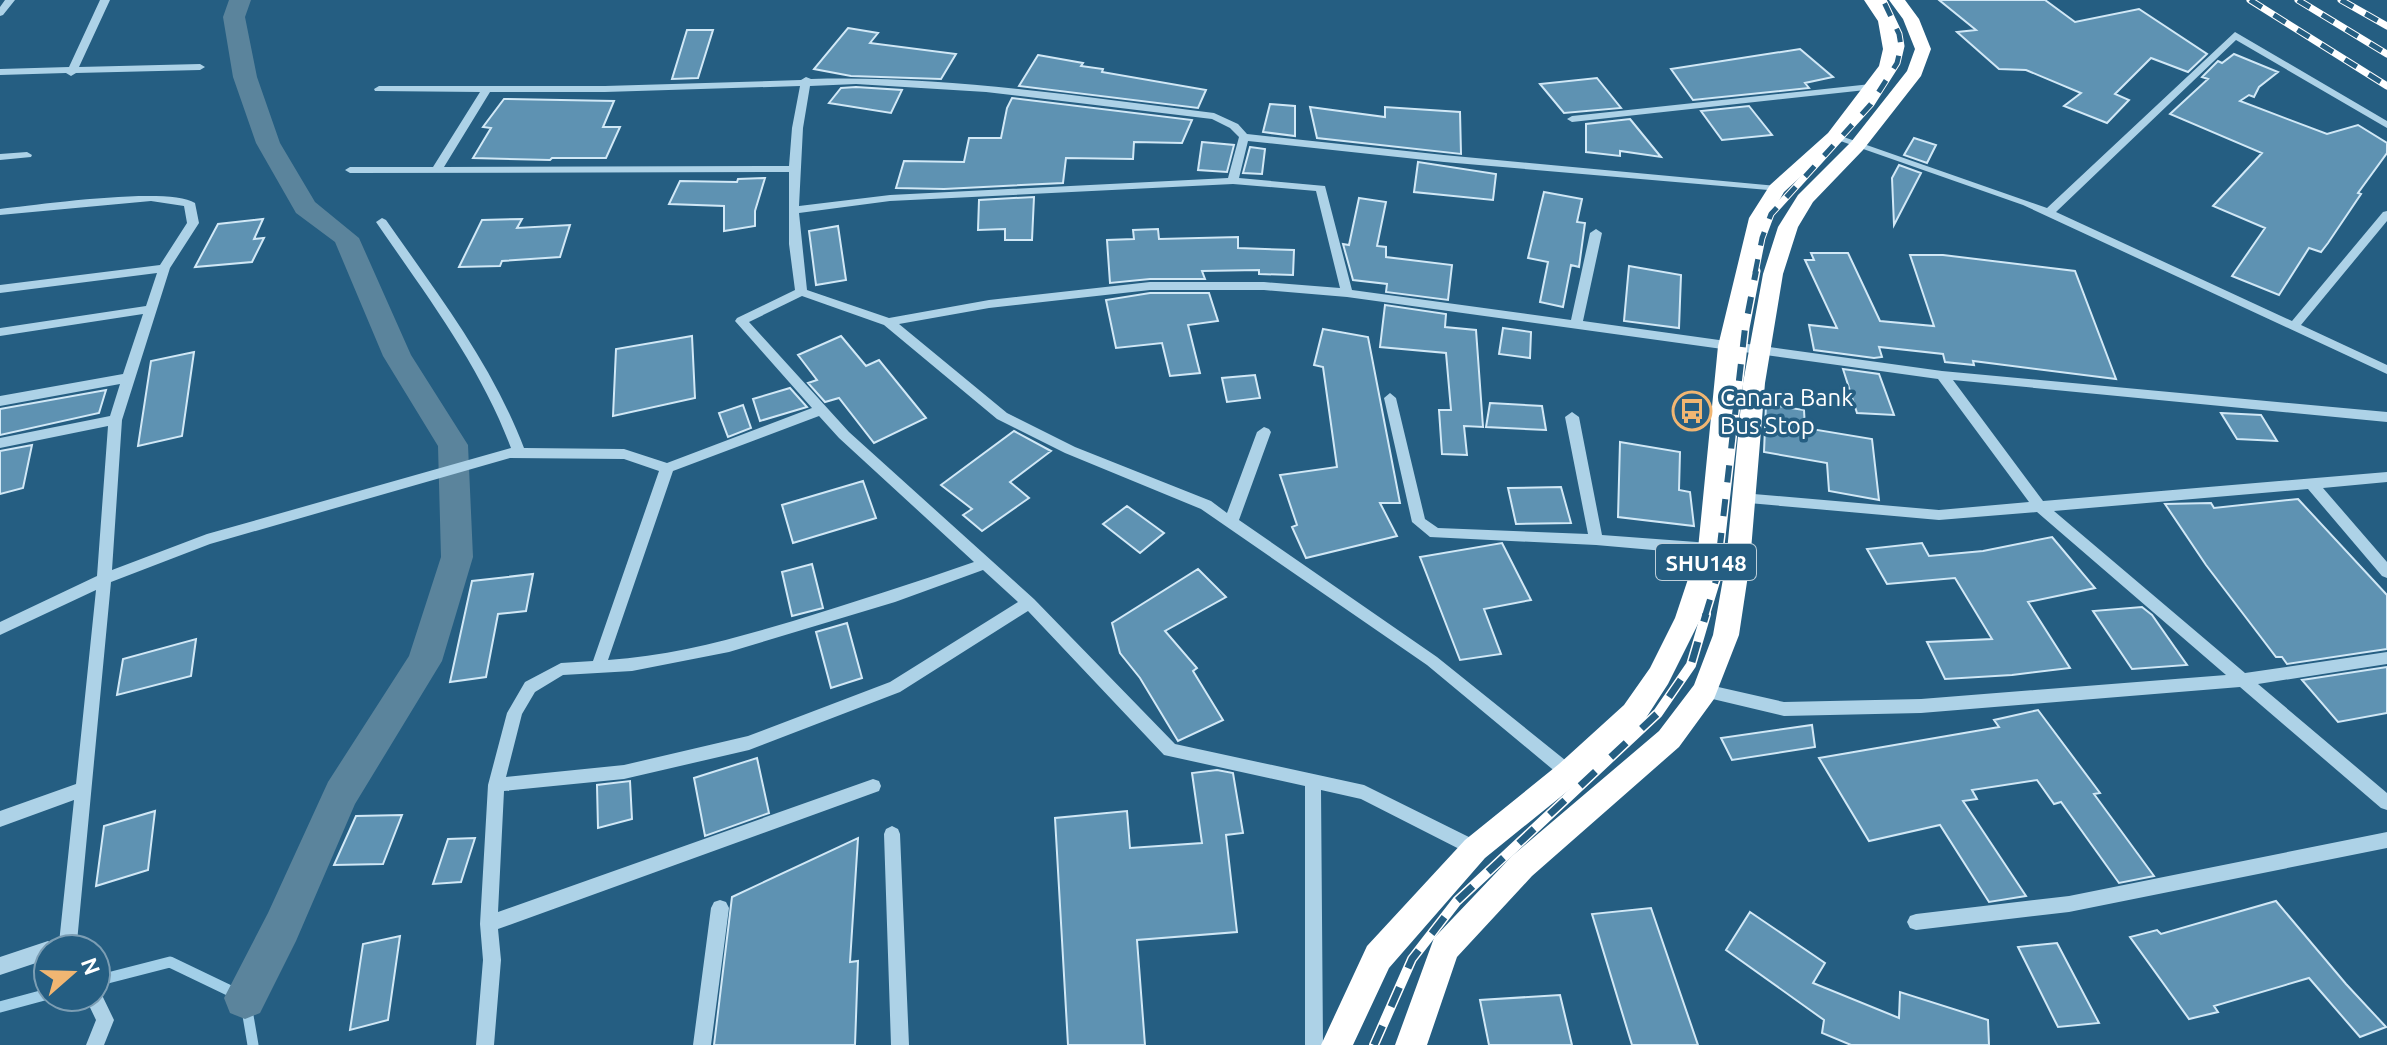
<svg xmlns="http://www.w3.org/2000/svg" width="2387" height="1045" font-family="Ubuntu,sans-serif">
  <style>
    .lines { fill: none; stroke-linecap: round; stroke-linejoin: round }
    .stream { stroke: #a2cfe8; stroke-width: 11 }
    .canal { fill: #5b849c; fill-rule: evenodd }
    .building { fill: #5e92b2; stroke: #d1e8f6; stroke-width: 2 }
    .minor { fill: #add2e7; fill-rule: evenodd }
    .highway { fill: #fff; fill-rule: evenodd }
    .rail-far2-casing { stroke: #fff; stroke-width: 7 }
    .rail-far1-casing { stroke: #fff; stroke-width: 9 }
    .rail-casing { stroke: #fff; stroke-width: 10 }
    .rail-far2 { stroke: #255e82; stroke-width: 5; stroke-dasharray: 14; stroke-linecap: butt }
    .rail-far1 { stroke: #255e82; stroke-width: 6; stroke-dasharray: 17; stroke-linecap: butt }
    .rail { stroke: #255e82; stroke-width: 7; stroke-dasharray: 21; stroke-linecap: butt }
    .labels { text-anchor: middle; dominant-baseline: central; stroke-width: 7; stroke-linejoin: round; paint-order: stroke }
    .shield { fill: #255e82; stroke: #becfda; stroke-width: 2 }
    .shield-label { font-size: 22px; font-weight: bold; fill: #fff }
    .poi-label { font-size: 24px; fill: #fff; stroke: #255e82; text-anchor: start }
  </style>
  <rect width="100%" height="100%" fill="#255e82"/>
  <g class="lines">
    <!-- stream -->
    <path class="stream" d="M96 981 170 962 245 998 253 1045
      M0 1007 48 994"/>
    <!-- canal -->
    <path class="canal" d="M229 0H251L245 17 257 77 280 143 315 202 359 238 411 355 468 445 473 557 442 661 355 804 296 941 260 1013 245 1019 230 1013 224 998 268 913 328 782 409 656 441 557 438 446 383 356 335 242 296 213 256 143 233 77 223 17Z"/>
  </g>
  <!-- building -->
  <path class="building" d="M1939 0H2045L2075 22 2139 9 2207 54 2188 72 2151 58 2115 94 2129 100 2107 123 2064 106 2081 93 2026 70 1999 69 1957 32 1976 30Z
    M848 28 878 33 870 43 956 54 941 79 851 76 814 69Z
    M687 30H713L698 78 672 79Z
    M1800 49 1833 77 1805 83 1809 88 1693 100 1671 69Z
    M2234 54 2278 72 2259 87 2254 97 2249 95 2240 101 2327 134 2358 125 2387 143V153L2358 193 2361 194 2328 243 2321 252 2309 248 2279 295 2232 276 2265 228 2213 206 2262 153 2170 114 2208 79 2202 77 2218 61 2222 63Z
    M1038 55 1083 63 1081 66 1103 69 1102 72 1206 90 1198 108 1019 86Z
    M1597 78 1621 108 1564 113 1540 84Z
    M841 88 856 87 902 90 891 113 829 103Z
    M1012 98 1192 120 1182 143 1134 142 1133 159 1066 158 1063 183 944 189 896 188 904 161 964 162 969 138H1001L1007 108Z
    M504 99 614 101 603 127H620L606 158H552L550 160 473 158 491 128 483 127Z
    M1270 104 1295 106V136L1263 132Z
    M1749 106 1772 135 1722 140 1701 111Z
    M1310 107 1385 117V107L1460 112 1461 154 1317 138Z
    M1630 119 1661 157 1620 151V156L1586 152V124Z
    M1914 138 1936 145 1927 163 1904 155Z
    M1202 142 1234 145 1227 172 1198 170Z
    M1250 147 1265 149 1262 174 1243 173Z
    M1418 162 1496 174 1493 200 1414 192Z
    M1899 165 1921 173 1894 225 1892 178Z
    M765 178 755 211V226L724 231V206L669 204 680 181 737 182 738 179Z
    M1544 192 1582 199 1577 222 1585 223 1579 267 1571 265 1563 307 1540 302 1548 262 1528 258Z
    M1034 197 1032 240H1005V229L978 230 979 200Z
    M1359 198 1386 202 1377 246 1386 247V257L1452 265 1448 300 1386 292 1387 284 1353 280 1343 244 1349 245Z
    M263 219 254 239 264 238 252 262 195 267 218 224Z
    M522 219 517 228 570 225 560 257 502 261 500 266 459 267 482 220Z
    M838 226 846 280 816 285 809 231Z
    M1158 229 1159 239 1238 237V248L1294 250 1293 275 1259 274V270L1202 271 1205 279H1150L1110 283 1107 240 1134 239 1133 230Z
    M1811 253H1848L1880 321 1934 326 1910 255H1943L2075 271 2116 379 1973 361 1974 365 1945 362 1943 354 1879 347 1882 357 1874 358 1814 350 1809 325 1837 328 1805 260H1814Z
    M1629 266 1681 275 1679 328 1624 321Z
    M1150 293H1209L1218 321 1188 325 1200 373 1170 376 1162 343 1116 348 1106 300Z
    M1385 305 1446 314 1445 327 1476 330 1483 427 1464 426 1467 455 1442 454 1439 410H1451L1446 353 1380 347Z
    M1503 328 1531 332 1530 358 1499 354Z
    M1323 329 1368 337 1400 503H1380L1397 536 1306 558 1292 527 1297 525 1280 475 1337 467 1323 367 1314 365Z
    M692 336 695 398 613 416 616 349Z
    M841 336 866 366 879 360 926 418 874 443 839 398 825 402 808 383 817 380 798 355Z
    M194 352 182 436 138 446 151 361Z
    M1843 369 1879 374 1894 415 1857 413Z
    M1255 375 1260 398 1227 402 1222 378Z
    M790 388 807 407 760 421 753 399Z
    M106 390 99 413 0 435V409Z
    M1490 403 1542 406 1546 430 1486 427Z
    M1766 404 1804 410 1805 428 1872 439 1879 500 1829 491 1827 463 1764 452Z
    M743 405 751 428 728 437 719 413Z
    M2221 413 2261 415 2277 441 2237 439Z
    M1014 431 1051 451 1010 482 1029 498 982 531 963 515 972 509 941 485Z
    M1620 442 1680 452 1679 490 1690 492 1694 526 1618 517Z
    M32 445 23 488 0 494V451Z
    M863 481 876 518 793 543 782 505Z
    M1561 487 1571 523 1516 524 1508 488Z
    M2298 499 2387 595V649L2287 664 2282 657H2276L2206 565 2165 504 2211 503 2214 508Z
    M1127 506 1164 533 1140 553 1103 524Z
    M2052 537 2095 588 2028 602 2070 668 2012 675 1945 679 1927 642 1992 639 1955 578 1887 584 1867 549 1922 543 1929 556 1983 551Z
    M1502 543 1531 600 1484 609 1501 654 1460 660 1420 557Z
    M812 564 823 608 792 616 782 572Z
    M1198 569 1226 597 1165 631 1197 668 1193 671 1223 720 1178 741 1140 678 1120 653 1112 623Z
    M533 574 526 611 498 614 486 677 450 682 472 581Z
    M2142 607 2152 615 2187 665 2132 669 2093 611Z
    M847 623 862 678 831 688 816 632Z
    M196 639 191 676 117 695 123 659Z
    M2387 667V713L2338 722 2302 680Z
    M2038 710 2100 793 2094 794 2154 876 2119 883 2061 802 2054 804 2037 780 1972 790 1977 799 1963 801 2026 896 1989 902 1940 825 1869 841 1819 758 1999 727 1994 720Z
    M1812 725 1815 747 1732 760 1721 738Z
    M757 758 769 813 705 836 694 778Z
    M1217 770 1233 773 1243 833 1226 835 1237 932 1137 940 1145 1045H1068L1055 818 1127 811 1130 848 1202 843 1192 773Z
    M630 781 632 819 598 828 597 785Z
    M155 811 148 870 96 886 104 826Z
    M402 815 383 864 334 865 356 816Z
    M475 838 461 882 433 884 448 839Z
    M858 838 850 962 858 961 855 1045H714L732 897Z
    M2276 901 2346 984 2386 1027 2360 1037 2309 978 2214 1006 2218 1012 2189 1019 2130 937 2157 930 2161 934Z
    M1651 908 1698 1045H1632L1592 914Z
    M1750 912 1825 963 1813 983 1899 1018 1900 992 1988 1020 1989 1045H1851L1822 1033 1824 1020 1726 950Z
    M400 936 388 1020 350 1030 363 944Z
    M2057 943 2099 1023 2058 1027 2018 947Z
    M1560 995 1572 1045H1489L1480 1000Z"/>
  <g class="lines">
    <!-- minor -->
    <path class="minor" d="M5 0H15L3 15 0 16V7Z
      M100 0H110L79 67 200 64 205 67 200 70 76 73 71 76 66 73 0 75V69L69 67Z
      M2235 32 2387 121V128L2236 40 2056 212 2292 321 2383 212 2387 211V221L2301 325 2387 365V374L2023 205 1829 137 1834 134 1838 135 2047 208Z
      M806 77 811 79C945 75 1080 97 1214 113L1238 124 1247 134 1444 155 1777 186 1783 189 1781 191 1444 162 1248 141 1239 178 1325 186 1352 290 1571 320 1590 233 1596 229 1602 233 1583 321 1942 371 2387 412V422L1953 380 2043 501 2387 472V482L2323 488 2387 562V578L2382 576 2308 489 2054 511 2245 673 2387 652V664L2258 684 2387 793V810L2381 808 2240 687 1921 713 1784 716 1700 696 1697 691 1700 686 1705 684 1784 702 1921 699 2226 675 2037 512 1939 520 1737 502 1735 498 1742 493 1939 510 2029 502 1938 379 1347 297 1264 290H1150L989 308 899 324 1007 413 1075 447 1211 501 1227 513 1257 432 1264 427 1269 429 1271 432 1239 520 1437 657 1575 768 1577 773 1575 778 1569 780 1563 778 1427 665 1201 509 1065 453 997 419 884 325 802 296 749 322 849 432 1034 599 1175 744 1364 785 1481 843 1483 849 1481 855 1475 857 1361 799 1321 790 1323 1045H1305V786L1164 755 1028 611 900 692 749 750 624 779 504 791 498 912 873 779 879 781 881 786 879 791 498 929 501 960 494 1045H476L483 960 480 924 488 785 507 713 525 682 561 663 593 661 659 471 624 459 510 458 210 544 111 582 77 942 80 949H62L59 943 74 800 0 827V811L76 784 96 590 0 635V622L97 576 108 426 0 448V438L110 416 120 384 0 406V396L123 374 143 314 0 336V328L146 306 157 273 0 293V285L160 265 187 223 184 206 151 201 0 215V209C38 205 168 186 195 203L199 223 170 268 122 420 112 570 207 534 511 448C480 365 426 295 376 222L382 218 386 220C437 293 492 364 524 448L624 449 667 463 812 408 735 321 737 318 795 290 789 244V172L350 173 345 170 350 167H433L480 92 375 91 374 89 379 86H605L801 80ZM856 84 986 92 1212 119 1230 128 1239 137 1228 178 890 195 799 206 803 128 810 86ZM800 86 792 128 789 166 444 167 490 92H605ZM1233 184 1316 191 1340 288 1264 282H1150L989 300 889 318 807 290 799 213 890 201ZM819 416 839 438 974 562C914 583 854 602 793 621 733 639 671 656 608 660L673 471ZM983 570 1018 602 890 682 748 736 624 765 506 777 522 714 535 692 563 675 632 671 729 652 895 602Z
      M1871 84 1875 85V89L1572 122 1567 119 1572 116Z
      M27 152 32 155 31 157 0 160V154Z
      M1390 393 1396 398 1425 519 1438 528 1588 534 1565 417 1572 412 1579 417 1602 535 1710 543 1715 545 1717 549 1715 553 1710 555 1596 545 1430 537 1412 522 1384 398Z
      M892 826 898 829 900 834 909 1045H891L884 834 886 829Z
      M2387 832V848L2069 912 1916 930 1910 928 1907 922 1910 916 1916 914 2069 896Z
      M720 900 726 902 729 908 711 1045H693L711 908 714 902Z
      M48 941 54 944 56 949H48V959L0 975V957Z
      M96 989 100 991 114 1020 104 1045H86L96 1020 85 997H96Z"/>
    <!-- highway -->
    <path class="highway" d="M1864 0H1880L1894 21 1899 49 1896 66 1840 141 1784 192 1769 218 1740 346 1722 549 1701 618 1668 684 1644 721 1579 782 1485 858 1389 968 1353 1045H1321L1367 946 1465 840 1559 764 1624 705 1650 668 1675 618 1698 549 1718 346 1749 218 1770 185 1828 133 1879 66 1883 49 1878 21Z
      M1889 0H1905L1919 19 1931 49 1921 76 1863 150 1813 202 1798 227 1783 274 1765 383 1750 562 1739 635 1714 699 1679 747 1532 876 1457 957 1427 1045H1395L1434 938 1512 856 1659 731 1694 685 1713 635 1726 562 1743 383 1763 274 1778 227 1798 195 1851 142 1907 71 1915 49 1903 19Z"/>
    <defs>
      <path id="rail-far2" d="M2250 0 2387 86
        M2298 0 2387 54
        M2341 0 2387 26
        M1755 273 1762 238 1771 214 1871 104 1897 63 1901 46 1899 34 1883 0"/>
      <path id="rail-far1" d="M1705 616 1716 580 1745 328 1756 271"/>
      <path id="rail" d="M1374 1045 1412 959 1457 901 1658 713 1691 665 1706 614"/>
    </defs>
    <!-- rail-far2 casing -->
    <use href="#rail-far2" class="rail-far2-casing"/>
    <!-- rail-far1 casing -->
    <use href="#rail-far1" class="rail-far1-casing"/>
    <!-- rail casing -->
    <use href="#rail" class="rail-casing"/>
    <!-- rail-far2 -->
    <use href="#rail-far2" class="rail-far2"/>
    <!-- rail-far1 -->
    <use href="#rail-far1" class="rail-far1"/>
    <!-- rail -->
    <use href="#rail" class="rail"/>
  </g>
  <!-- icons -->
  <defs>
    <symbol id="bus-ring" viewBox="-11 -11 22 22"><circle r="9.5" fill="#255e82" stroke="#f1b672" stroke-width="1.5"/><path d="M-5-6H5V4H4V6H2V4H-2V6H-4V4H-5ZM-3.5-4V0h7V-4ZM-3.5 1.2v1.5H-2V1.2ZM2 1.2v1.5H3.5V1.2Z" fill="#f1b672"/></symbol>
  </defs>
  <g fill-rule="evenodd">
    <use href="#bus-ring" x="1670" y="389" width="44" height="44"/>
  </g>
  <g class="labels">
    <!-- shield labels -->
    <rect class="shield" x="1656" y="544" width="100" height="36" rx="6"/>
    <g class="shield-label">
      <text x="1706" y="562">SHU148</text>
    </g>
    <!-- poi labels -->
    <g class="poi-label">
      <text x="1720" y="397">Canara Bank<tspan x="1720" dy="28">Bus Stop</tspan></text>
    </g>
  </g>
  <!-- north arrow -->
  <g transform="translate(72 973) rotate(70)"><circle r="38" fill="#255e82" stroke="#7c9eb4" stroke-width="2"/>
  <path d="M0-6L14 30L0 20L-14 30Z" fill="#f1b672"/>
  <text y="-12" font-size="22" font-weight="bold" text-anchor="middle" fill="#ffffff">N</text>
  </g>
</svg>
